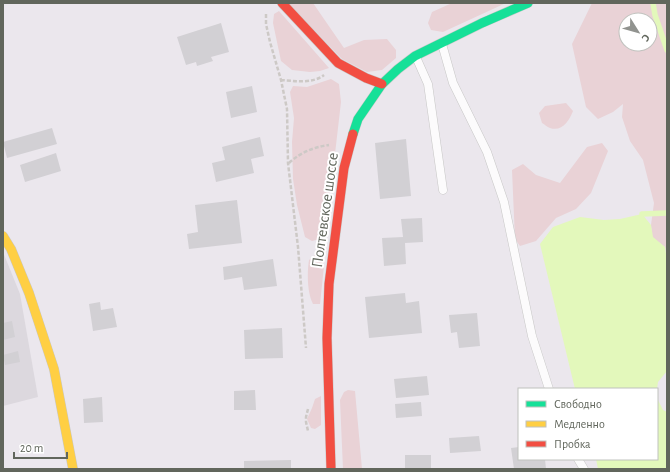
<svg xmlns="http://www.w3.org/2000/svg" width="670" height="472" font-family="'Alegreya Sans',sans-serif">
  <style>
    .industrial { fill: #dcd8de }
    .green { fill: #e9d2d6; fill-rule: evenodd }
    .water { fill: #e3f8bb }
    .lines { fill: none; stroke-linecap: round; stroke-linejoin: round }
    .stream { stroke: #e3f8bb; stroke-width: 5.5 }
    .building { fill: #d2d0d4 }
    .lane-casing { stroke: #c8c8c7; stroke-width: 9 }
    .fast-casing { stroke: #c8c8c7; stroke-width: 10 }
    .slow-casing { stroke: #c8c8c7; stroke-width: 10 }
    .jam-casing { stroke: #c8c8c7; stroke-width: 10 }
    .path { stroke: #cdc9c6; stroke-width: 2.5; stroke-dasharray: 4 2; stroke-linecap: butt }
    .lane { stroke: #fcfbfc; stroke-width: 8 }
    .fast { stroke: #16e098; stroke-width: 9 }
    .slow { stroke: #ffcf43; stroke-width: 9 }
    .jam { stroke: #f24e42; stroke-width: 9 }
    .labels { text-anchor: middle; dominant-baseline: central; stroke-width: 4; stroke-linejoin: round; paint-order: stroke }
    .street-label { font-size: 16px; fill: #61665c; stroke: #fff }
  </style>
  <rect width="100%" height="100%" fill="#ebe7ed"/>
  <!-- industrial -->
  <path class="industrial" d="M3 252 20 294 38 397 3 406Z"/>
  <!-- green -->
  <path class="green" d="M288 3H313L344 48 364 40 387 39 396 50V58L382 70 367 72 342 59Z
    M452 3H506L443 32 431 30 428 23 432 12Z
    M592 3H667V260L665 247 652 237 651 225 654 203 643 160 630 141 622 117 623 104 613 112 598 119 586 107 572 44ZM626 20H650V44H626Z
    M279 11 329 68 320 71 310 72 292 70 281 61 273 23 274 14Z
    M331 79 339 84 341 102 333 171 324 229 320 239 312 241 305 237 297 205 293 179 292 142 294 118 290 92 293 86 307 87Z
    M566 103 573 111C569 121 562 132 550 128 547 127 544 124 542 123L539 113 545 106Z
    M602 143 608 151 591 193 576 209 556 218 536 241 520 246 515 239 512 170 523 164 536 175 560 183 587 147Z
    M315 255 321 260 324 266 320 304H313C307 293 307 272 309 260Z
    M348 390 355 391 362 469H343L340 400 344 392Z
    M321 396V425L315 429 311 428 307 419 312 408 315 399Z"/>
  <!-- water -->
  <path class="water" d="M642 214 651 225 653 237 665 247 667 260V371L658 382 657 389H575L540 244 553 227 580 217 604 220 620 219Z
    M657 398 663 410 667 412V469H598L596 459H657Z"/>
  <g class="lines">
    <!-- stream -->
    <path class="stream" d="M653 3 655 15 667 50
      M642 214 667 213"/>
  </g>
  <!-- building -->
  <path class="building" d="M221 23 229 52 211 57 213 61 197 66 196 62 186 65 177 37Z
    M252 86 257 112 231 118 226 92Z
    M52 128 57 144 7 158 3 142Z
    M260 137 264 156 251 159 254 173 216 182 212 163 225 160 222 147Z
    M406 139 411 196 380 199 375 143Z
    M56 153 61 171 25 182 20 165Z
    M237 200 242 243 189 249 187 234 198 232 195 205Z
    M422 218 423 242 405 243 406 264 384 266 382 238 403 237 401 219Z
    M273 259 277 286 244 290 242 277 224 280 223 267Z
    M405 293 406 303 419 301 422 333 369 338 365 297Z
    M100 302 101 310 113 308 117 327 93 331 89 304Z
    M477 313 480 346 459 348 457 332 451 333 449 315Z
    M12 321 15 337 3 340V323Z
    M282 328 283 358 245 359 244 330Z
    M18 351 20 362 5 365 3 355Z
    M427 376 429 395 396 398 394 379Z
    M255 390 256 410H234V391Z
    M102 397 103 422 84 423 83 399Z
    M421 402 422 416 396 418 395 404Z
    M479 436 481 451 450 453 449 438Z
    M519 447V459H545L546 469H514L511 448Z
    M405 455H431V469H405Z
    M291 460V469H244V461Z"/>
  <g class="lines">
    <defs>
      <path id="lane" d="M442 44 453 83 487 152 504 202 532 336 549 389
        M416 57 428 84 443 190
        M578 459 584 469"/>
      <path id="fast" d="M353 134 358 119 382 84 398 69 415 56 482 23 528 3"/>
      <path id="slow" d="M3 236 11 249 29 293 54 369 73 469"/>
      <path id="jam" d="M282 3 338 63 366 78 382 84
        M331 469 327 338 329 284 344 168 353 134"/>
    </defs>
    <!-- lane casing -->
    <use href="#lane" class="lane-casing"/>
    <!-- fast casing -->
    <use href="#fast" class="fast-casing"/>
    <!-- slow casing -->
    <use href="#slow" class="slow-casing"/>
    <!-- jam casing -->
    <use href="#jam" class="jam-casing"/>
    <!-- path -->
    <path class="path" d="M266 14V24L270 42 281 80 287 109 288 163 298 247 306 348
      M281 80C294 81 313 84 324 75
      M289 163C301 152 314 147 329 145
      M308 409 306 417V422L308 431"/>
    <!-- lane -->
    <use href="#lane" class="lane"/>
    <!-- fast -->
    <use href="#fast" class="fast"/>
    <!-- slow -->
    <use href="#slow" class="slow"/>
    <!-- jam -->
    <use href="#jam" class="jam"/>
  </g>
  <g class="labels">
    <!-- street labels -->
    <g class="street-label">
      <text transform="translate(325 210) rotate(-82)">Полтевское шоссе</text>
    </g>
  </g>
  <!-- border -->
  <rect width="670" height="472" fill="none" stroke="#61665c" stroke-width="8"/>
  <!-- legend -->
  <rect x="518" y="388" width="140" height="72" fill="#ffffff" stroke="#c0c2be"/>
  <rect x="526" y="401" width="20" height="6" fill="#16e098" stroke="#c0c2be"/>
  <text x="554" y="408" font-size="12" fill="#61665c">Свободно</text>
  <rect x="526" y="421" width="20" height="6" fill="#ffcf43" stroke="#c0c2be"/>
  <text x="554" y="428" font-size="12" fill="#61665c">Медленно</text>
  <rect x="526" y="441" width="20" height="6" fill="#f24e42" stroke="#c0c2be"/>
  <text x="554" y="448" font-size="12" fill="#61665c">Пробка</text>
  <!-- north arrow -->
  <g transform="translate(638 32) rotate(127)"><circle r="19" fill="#ffffff" stroke="#c0c2be"/>
  <path d="M0-3L7 15L0 10L-7 15Z" fill="#91938f"/>
  <text y="-6" font-size="11" font-weight="bold" text-anchor="middle" fill="#61665c">С</text>
  </g>
  <!-- scale -->
  <path d="M14 452v6h53v-6" fill="none" stroke="#61665c" stroke-width="2"/>
  <text x="20" y="452" font-size="12" fill="#61665c" stroke="#ffffff" stroke-width="3" paint-order="stroke">20 m</text>
</svg>
